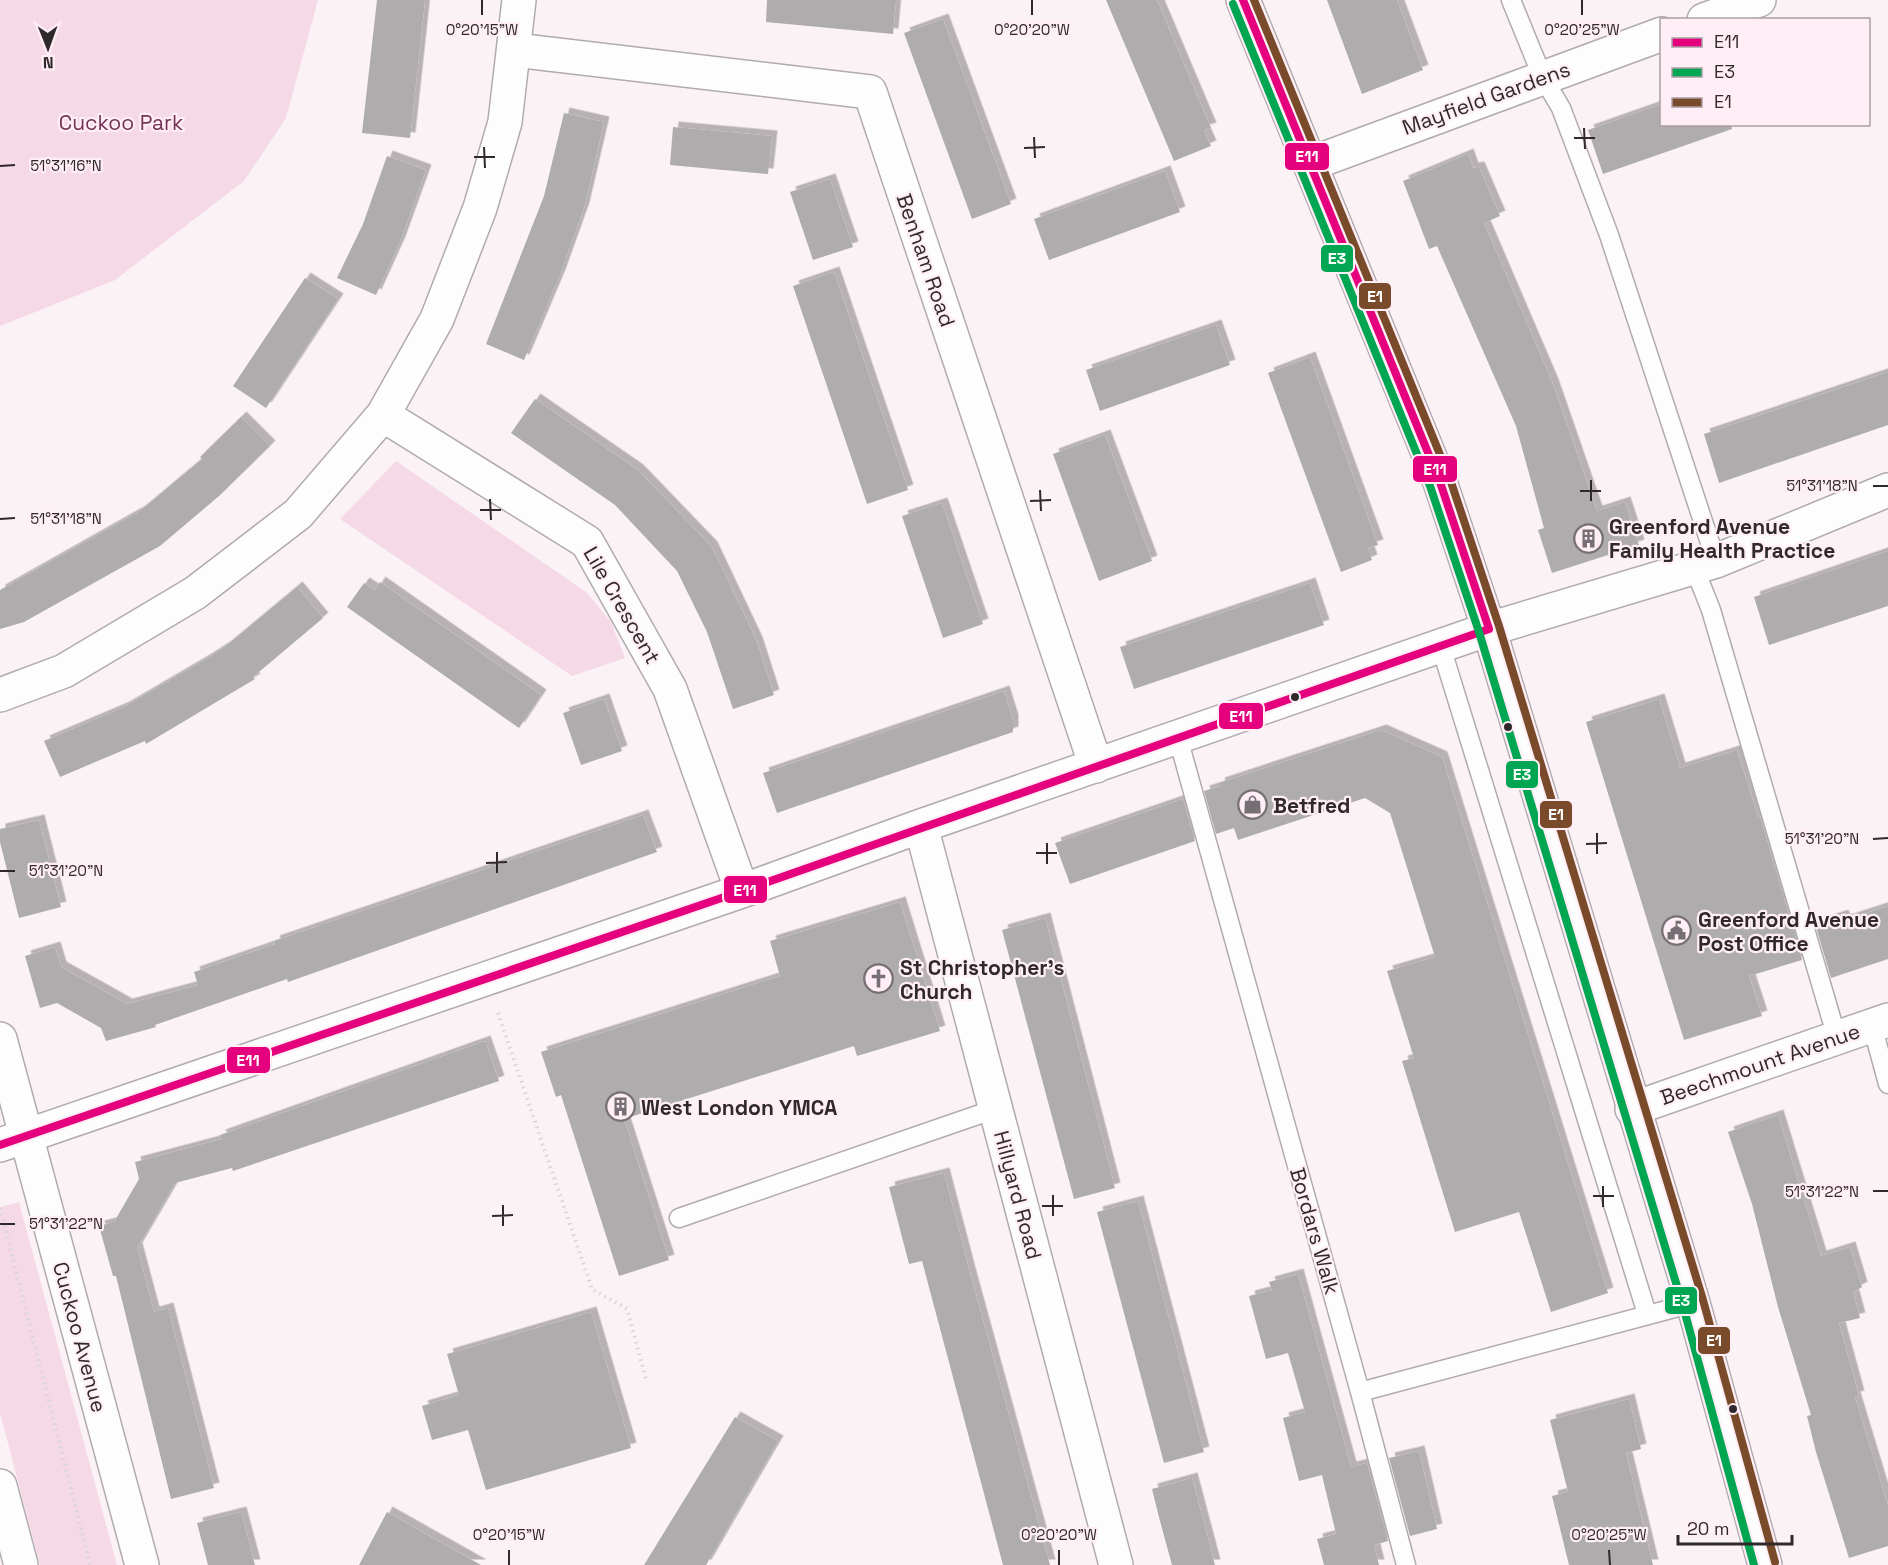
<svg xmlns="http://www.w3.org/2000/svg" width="1888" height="1565" font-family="'Space Grotesk',sans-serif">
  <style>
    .green { fill: #f6d9e6 }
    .building { fill: #aeacad; filter: url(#shadow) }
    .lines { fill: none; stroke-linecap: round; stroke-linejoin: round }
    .lane-casing { stroke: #b1abae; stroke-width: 21 }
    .street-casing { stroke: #b1abae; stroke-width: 36 }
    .secondary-casing { stroke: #b1abae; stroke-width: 36 }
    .path { stroke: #d7d5d5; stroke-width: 4; stroke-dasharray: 1.5 4.5; stroke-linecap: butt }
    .lane { stroke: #fefdfe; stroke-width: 18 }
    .street { stroke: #fefdfe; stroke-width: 33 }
    .secondary { stroke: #fefdfe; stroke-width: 33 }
    .bus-1-casing { stroke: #ffeef5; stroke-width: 12 }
    .bus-2-casing { stroke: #ffeef5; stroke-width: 12 }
    .bus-3-casing { stroke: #ffeef5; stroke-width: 12 }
    .bus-1 { stroke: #e5007d; stroke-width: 8 }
    .bus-2 { stroke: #00a651; stroke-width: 8 }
    .bus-3 { stroke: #7a4b2a; stroke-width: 8 }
    .ticks { fill: none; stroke: #2f292c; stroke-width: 2 }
    .bus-dot { fill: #2f292c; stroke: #ffeef5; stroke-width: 2 }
    .labels { text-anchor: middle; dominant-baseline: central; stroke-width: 4.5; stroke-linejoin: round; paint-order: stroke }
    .street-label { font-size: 21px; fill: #2f292c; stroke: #ffeef5 }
    .park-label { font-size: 21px; fill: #733455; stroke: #ffeef5 }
    .poi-label { font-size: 21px; font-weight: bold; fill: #2f292c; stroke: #ffeef5; text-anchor: start }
    .ticks-label { font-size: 15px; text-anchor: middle; fill: #2f292c; stroke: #ffeef5; stroke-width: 4.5; stroke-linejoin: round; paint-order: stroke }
    .line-badge { stroke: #ffeef5; stroke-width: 2 }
    .badge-label { font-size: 16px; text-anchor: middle; font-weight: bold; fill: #fff }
  </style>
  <defs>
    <filter id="shadow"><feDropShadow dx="5.5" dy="-5.5" stdDeviation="0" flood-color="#0004"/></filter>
  </defs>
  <rect width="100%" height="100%" fill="#fbf2f6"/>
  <!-- green -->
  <path class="green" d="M0 0H318L286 118 244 181 115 280 0 326Z
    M396 461 586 592 611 622 625 658 572 676 340 519Z
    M19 1202 117 1565H40L0 1413V1207Z"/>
  <!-- building -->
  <path class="building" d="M377 0H425L410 138 362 133Z
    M767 0H896L893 34 766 22Z
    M1106 0H1157L1211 128 1204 130 1211 146 1174 161Z
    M1327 0H1397L1423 70 1362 94Z
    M943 19 1011 204 972 219 904 33Z
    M1662 104V124H1731L1732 129 1603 174 1588 130Z
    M564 113 604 122 584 208 560 275 524 360 486 344 544 196Z
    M673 127 772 136 768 174 670 165Z
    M1468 154 1473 168 1479 167 1500 216 1484 223 1553 384 1597 511 1625 502 1639 545 1552 573 1538 530 1544 528 1516 426 1437 246 1429 249 1403 181Z
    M387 156 426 170 400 242 376 295 337 278 363 224Z
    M1165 171 1180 212 1049 260 1034 219Z
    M830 179 853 247 813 260 790 192Z
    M834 272 908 490 867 504 793 286Z
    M305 278 338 299 266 408 233 386Z
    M1216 325 1230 365 1100 411 1086 370Z
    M1310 357 1378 545 1368 548 1372 560 1341 572 1268 373Z
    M1888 372V425L1719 483 1704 434Z
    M535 399 638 470 712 547 757 642 774 695 733 709 707 632 677 571 615 505 511 433Z
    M241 417 270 446 219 496 160 546 24 622 0 629V590L140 511 202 459 200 457Z
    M1105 435 1152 561 1099 581 1053 454Z
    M942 503 983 624 943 638 902 516Z
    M1888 551V606L1769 645 1754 597Z
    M380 582 541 695 519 728 347 607 364 583 375 590Z
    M1310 583 1324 625 1134 689 1120 647Z
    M297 587 323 618 253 677 255 679 146 744 145 741 60 777 44 741 124 707 206 659 226 646Z
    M1004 691 1013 720V732L777 813 763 773Z
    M604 699 622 751 581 765 563 713Z
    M1659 699 1680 768 1737 750 1758 817 1760 816 1802 960 1749 976 1762 1016 1684 1040 1586 722Z
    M1381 730 1442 757 1608 1293 1551 1312 1519 1212 1455 1232 1402 1061 1414 1058 1387 971 1435 957 1390 813 1365 798 1238 840 1234 828 1216 834 1204 791 1220 786 1219 783Z
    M1183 799 1195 841 1070 884 1055 843Z
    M643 815 657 852 288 982 287 979 155 1025 156 1027 106 1041 101 1028 57 1003 40 1008 25 956 55 947 61 967 127 1004 198 985 194 972 275 944 274 941Z
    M39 820 61 907 19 918 0 842V829Z
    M900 902 940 1031 857 1056 854 1046 624 1119 669 1260 619 1276 561 1095 556 1097 541 1052 780 976 770 941Z
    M1888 906V959L1831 978 1815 924 1843 915 1845 920Z
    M1045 918 1115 1188 1074 1199 1002 930Z
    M485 1041 499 1081 233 1171 232 1168 175 1183 137 1248 154 1312 168 1308 214 1488 171 1499 116 1276H113L99 1226 114 1222 139 1179 135 1162 222 1139 220 1135Z
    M1778 1115 1821 1256 1850 1247 1862 1287 1853 1292 1860 1318 1839 1323 1859 1396 1855 1397 1888 1506V1546L1849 1558 1816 1452 1807 1416 1811 1415 1778 1307 1752 1204 1728 1132Z
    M944 1173 969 1269 1050 1565H1003L922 1261 909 1264 889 1187Z
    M1138 1201 1204 1452 1164 1463 1097 1212Z
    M1298 1274 1351 1467 1367 1463 1388 1541 1374 1545 1379 1565H1324L1317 1539 1336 1534 1322 1475 1299 1481 1283 1418 1305 1412 1288 1353 1266 1359 1249 1296 1272 1290 1269 1282Z
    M591 1312 631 1448 486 1490 468 1430 432 1440 422 1406 459 1395 447 1354Z
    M1629 1399 1641 1449 1626 1453 1653 1565H1569L1552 1496 1568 1492 1550 1420Z
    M735 1417 778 1441 706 1565H644Z
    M1419 1451 1437 1529 1410 1536 1389 1458Z
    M1192 1478 1209 1542 1215 1565H1172L1160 1521 1152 1489Z
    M241 1512 255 1565H208L197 1523Z
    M387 1512 481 1565H359Z"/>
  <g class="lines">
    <defs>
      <path id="lane" d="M1511 0 1542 76 1561 108 1609 235 1716 561
        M1694 567 1711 610 1837 1038
        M1441 647 1647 1314
        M1178 738 1360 1392 1693 1303
        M1872 1025 1888 1084
        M679 1218 995 1109
        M1360 1392 1406 1565"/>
      <path id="street" d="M1704 20 1759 0
        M515 50 870 92 1096 766
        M1310 164 1662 34
        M383 415 587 542 670 689 742 891
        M0 695 64 671 195 593 298 514 383 415 437 319 480 208 505 122 519 0
        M921 826 1116 1565
        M0 1039 142 1565
        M1632 1109 1888 1020
        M0 1145 742 891 921 826 1489 629 1716 561 1888 490
        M0 1486 21 1565"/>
      <path id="secondary" d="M1243 0 1440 482 1489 629 1693 1303 1765 1565"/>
    </defs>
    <!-- lane casing -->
    <use href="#lane" class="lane-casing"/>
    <!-- street casing -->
    <use href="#street" class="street-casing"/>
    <!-- secondary casing -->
    <use href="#secondary" class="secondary-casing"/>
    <!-- path -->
    <path class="path" d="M498 1013 592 1289 627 1309 646 1379
      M0 1208 90 1565"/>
    <!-- lane -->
    <use href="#lane" class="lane"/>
    <!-- street -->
    <use href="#street" class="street"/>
    <!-- secondary -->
    <use href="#secondary" class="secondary"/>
    <defs>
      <path id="bus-1" d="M1243 0 1440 482 1489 629
        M0 1145 742 891 1489 629"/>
      <path id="bus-2" d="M1233 4 1430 486 1479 632 1683 1306 1754 1565"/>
      <path id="bus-3" d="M1254 0 1450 479 1499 626 1703 1300 1775 1562"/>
    </defs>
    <!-- bus-1 casing -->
    <use href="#bus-1" class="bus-1-casing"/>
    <!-- bus-2 casing -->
    <use href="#bus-2" class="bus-2-casing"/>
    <!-- bus-3 casing -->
    <use href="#bus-3" class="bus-3-casing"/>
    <!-- bus-1 -->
    <use href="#bus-1" class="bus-1"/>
    <!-- bus-2 -->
    <use href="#bus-2" class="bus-2"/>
    <!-- bus-3 -->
    <use href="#bus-3" class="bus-3"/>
  </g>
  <!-- ticks -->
  <path class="ticks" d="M482 0V15M1032 0V15M1582 0V15M1584 128 1585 149M1034 137 1035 158M1574 138H1595M484 147 485 168M1024 148 1045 147M474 157H495M0 166 15 165M1591 480V501M1873 486H1888M1040 490 1041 511M1580 491H1601M490 499 491 520M1030 501 1051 500M480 510H501M0 519 15 518M1597 833V854M1873 839 1888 838M1047 843V864M1586 844 1607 843M497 852V873M1036 853H1057M486 863 507 862M0 871H15M1603 1186V1207M1873 1191H1888M1053 1195V1216M1593 1196H1614M503 1205V1226M1042 1206H1063M492 1216 513 1215M0 1224H15M509 1550V1565M1059 1550V1565M1609 1550 1610 1565"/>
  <!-- icons -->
  <defs>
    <symbol id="building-ring" viewBox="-11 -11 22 22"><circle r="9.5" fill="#ffeef5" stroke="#766f73" stroke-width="1.5"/><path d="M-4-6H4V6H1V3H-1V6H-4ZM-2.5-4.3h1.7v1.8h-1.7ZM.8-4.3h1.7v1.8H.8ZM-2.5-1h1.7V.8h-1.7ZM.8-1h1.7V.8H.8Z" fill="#766f73"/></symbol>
    <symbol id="shop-ring" viewBox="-11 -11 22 22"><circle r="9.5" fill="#ffeef5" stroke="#766f73" stroke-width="1.5"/><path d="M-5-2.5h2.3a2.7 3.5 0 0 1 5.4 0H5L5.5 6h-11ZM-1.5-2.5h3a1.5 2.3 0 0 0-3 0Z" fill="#766f73"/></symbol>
    <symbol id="civic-ring" viewBox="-11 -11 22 22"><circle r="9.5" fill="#ffeef5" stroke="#766f73" stroke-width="1.5"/><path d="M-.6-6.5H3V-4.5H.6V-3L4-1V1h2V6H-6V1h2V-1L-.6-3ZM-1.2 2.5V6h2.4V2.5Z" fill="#766f73"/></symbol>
    <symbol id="church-ring" viewBox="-11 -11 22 22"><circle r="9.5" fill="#ffeef5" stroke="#766f73" stroke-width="1.5"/><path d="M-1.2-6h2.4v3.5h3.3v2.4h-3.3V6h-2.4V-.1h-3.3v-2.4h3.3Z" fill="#766f73"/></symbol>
  </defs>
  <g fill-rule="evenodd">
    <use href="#building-ring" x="1572" y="522" width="33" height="33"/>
    <use href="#shop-ring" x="1236" y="788" width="33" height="33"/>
    <use href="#civic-ring" x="1660" y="914" width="33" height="33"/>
    <use href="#church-ring" x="862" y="962" width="33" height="33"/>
    <use href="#building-ring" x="604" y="1090" width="33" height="33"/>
  </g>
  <!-- markers -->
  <g class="bus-dot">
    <circle cx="1295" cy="697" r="5"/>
    <circle cx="1508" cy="727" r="5"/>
    <circle cx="1733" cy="1409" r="5"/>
  </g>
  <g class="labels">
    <!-- street labels -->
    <g class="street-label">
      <text transform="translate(1486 98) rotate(-20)">Mayfield Gardens</text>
      <text transform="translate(926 260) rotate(71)">Benham Road</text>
      <text transform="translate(622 605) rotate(60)">Lile Crescent</text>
      <text transform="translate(1760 1064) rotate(-19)">Beechmount Avenue</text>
      <text transform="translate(1018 1195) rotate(75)">Hillyard Road</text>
      <text transform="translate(1315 1231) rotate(74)">Bordars Walk</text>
      <text transform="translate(80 1337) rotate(75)">Cuckoo Avenue</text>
    </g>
    <!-- park labels -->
    <g class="park-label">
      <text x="121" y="122">Cuckoo Park</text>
    </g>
    <!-- poi labels -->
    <g class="poi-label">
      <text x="1609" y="526">Greenford Avenue<tspan x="1609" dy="24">Family Health Practice</tspan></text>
      <text x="1273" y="805">Betfred</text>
      <text x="1698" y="919">Greenford Avenue<tspan x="1698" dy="24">Post Office</tspan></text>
      <text x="900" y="967">St Christopher's<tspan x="900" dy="24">Church</tspan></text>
      <text x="641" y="1107">West London YMCA</text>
    </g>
  </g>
  <g class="ticks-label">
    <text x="482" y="35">0°20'15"W</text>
    <text x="1032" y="35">0°20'20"W</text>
    <text x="1582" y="35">0°20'25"W</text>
    <text x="66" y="171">51°31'16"N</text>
    <text x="1822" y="491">51°31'18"N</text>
    <text x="66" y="524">51°31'18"N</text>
    <text x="1822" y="844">51°31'20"N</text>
    <text x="66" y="876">51°31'20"N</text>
    <text x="1822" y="1197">51°31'22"N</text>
    <text x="66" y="1229">51°31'22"N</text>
    <text x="509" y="1540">0°20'15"W</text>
    <text x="1059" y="1540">0°20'20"W</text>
    <text x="1609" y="1540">0°20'25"W</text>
  </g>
  <g class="line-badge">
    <rect x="1284" y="142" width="46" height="29" rx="6" fill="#e5007d"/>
    <rect x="1320" y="244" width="34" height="29" rx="6" fill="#00a651"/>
    <rect x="1358" y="282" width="34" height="28" rx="6" fill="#7a4b2a"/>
    <rect x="1412" y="455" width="46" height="28" rx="6" fill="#e5007d"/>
    <rect x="1218" y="702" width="46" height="28" rx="6" fill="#e5007d"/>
    <rect x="1505" y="760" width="34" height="29" rx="6" fill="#00a651"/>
    <rect x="1539" y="800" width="34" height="29" rx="6" fill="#7a4b2a"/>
    <rect x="723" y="875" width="45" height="29" rx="6" fill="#e5007d"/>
    <rect x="226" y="1046" width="45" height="28" rx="6" fill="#e5007d"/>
    <rect x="1664" y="1286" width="34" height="29" rx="6" fill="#00a651"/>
    <rect x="1697" y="1326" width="34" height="29" rx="6" fill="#7a4b2a"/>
  </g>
  <g class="badge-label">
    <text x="1307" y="162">E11</text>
    <text x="1337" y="264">E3</text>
    <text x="1375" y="302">E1</text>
    <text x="1435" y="475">E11</text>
    <text x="1241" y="722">E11</text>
    <text x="1522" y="780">E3</text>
    <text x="1556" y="820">E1</text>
    <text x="745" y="896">E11</text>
    <text x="248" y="1066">E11</text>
    <text x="1681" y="1306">E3</text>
    <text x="1714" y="1346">E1</text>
  </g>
  <!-- legend -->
  <rect x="1660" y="18" width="210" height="108" fill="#ffeef5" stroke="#ac9fa5" stroke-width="1.5"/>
  <rect x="1672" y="38" width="30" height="9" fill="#e5007d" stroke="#ac9fa5" stroke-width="1.5"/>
  <text x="1714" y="48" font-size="18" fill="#2f292c">E11</text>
  <rect x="1672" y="68" width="30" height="9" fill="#00a651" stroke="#ac9fa5" stroke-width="1.5"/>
  <text x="1714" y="78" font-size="18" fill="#2f292c">E3</text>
  <rect x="1672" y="98" width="30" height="9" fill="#7a4b2a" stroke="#ac9fa5" stroke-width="1.5"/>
  <text x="1714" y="108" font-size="18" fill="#2f292c">E1</text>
  <!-- north arrow -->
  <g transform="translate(48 48) rotate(179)" stroke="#ffeef5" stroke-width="4.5" paint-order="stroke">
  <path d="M0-4.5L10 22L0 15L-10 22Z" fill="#2f292c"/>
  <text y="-9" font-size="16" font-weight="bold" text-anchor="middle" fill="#2f292c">N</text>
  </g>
  <!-- scale -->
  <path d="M1678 1535v9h114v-9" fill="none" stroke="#2f292c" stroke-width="3"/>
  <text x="1687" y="1535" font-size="18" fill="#2f292c" stroke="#ffeef5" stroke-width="4.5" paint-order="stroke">20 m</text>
</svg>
